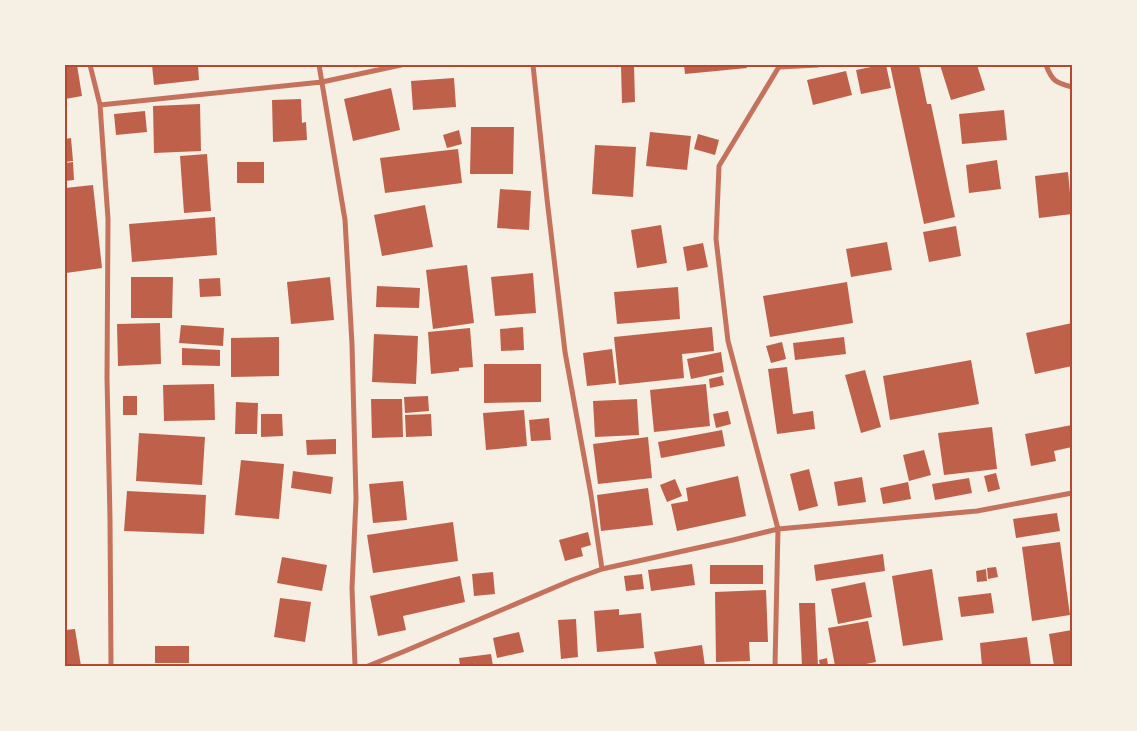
<svg xmlns="http://www.w3.org/2000/svg" width="1137" height="731" font-family="'Work Sans',sans-serif">
  <style>
    .building { fill: #bf614a }
    .lines { fill: none; stroke-linecap: round; stroke-linejoin: round }
    .minor { stroke: #c5725c; stroke-width: 5 }
    .neatline { fill: none; stroke: #b5482f; stroke-width: 2 }
  </style>
  <rect width="100%" height="100%" fill="#f6efe4"/>
  <!-- building -->
  <path class="building" d="M65 65H77L82 96 65 99Z
    M152 65H198L199 80 154 85Z
    M634 65 635 102 622 103 621 66Z
    M684 65H746L747 68 685 74Z
    M881 65H886L891 88 861 94 856 70Z
    M890 65H919L927 104H931L955 217 924 224Z
    M940 65H977L985 90 951 100Z
    M846 71 852 95 813 105 807 80Z
    M454 78 456 107 413 110 411 81Z
    M391 88 400 130 353 141 344 99Z
    M301 99 302 123 306 122 307 140 273 142 272 100Z
    M200 104 201 151 154 153 153 106Z
    M1004 110 1007 140 962 144 959 114Z
    M145 111 147 132 116 135 114 114Z
    M471 127H514L513 174H470Z
    M459 130 462 144 447 148 443 135Z
    M650 132 691 136 687 170 646 166Z
    M698 134 719 140 715 155 694 149Z
    M71 138 73 161 65 162V139Z
    M595 145 636 147 633 197 592 194Z
    M458 149 462 183 385 193 380 158Z
    M207 154 211 211 184 213 180 156Z
    M997 160 1001 189 969 193 966 165Z
    M73 162 74 180 65 181V163Z
    M237 162H264V183H237Z
    M1068 172 1072 214 1039 218 1035 176Z
    M93 185 102 268 66 273 65 188Z
    M500 189 531 191 529 230 497 228Z
    M425 205 433 247 382 256 374 215Z
    M215 217 217 255 132 262 129 224Z
    M661 225 667 263 637 268 631 230Z
    M956 226 961 256 929 262 923 232Z
    M887 242 892 270 851 277 846 249Z
    M703 243 708 267 687 271 683 247Z
    M467 265 474 323 433 329 426 270Z
    M533 273 536 313 495 316 491 277Z
    M131 277H173L172 318H131Z
    M330 277 334 320 291 324 287 282Z
    M220 278 221 296 200 297 199 279Z
    M847 282 853 323 770 337 763 296Z
    M377 286 420 288 419 308 376 307Z
    M678 287 680 319 617 324 614 292Z
    M160 323 161 364 118 366 117 324Z
    M1072 323V366L1035 374 1026 333Z
    M181 325 224 328 223 346 179 343Z
    M523 327 524 350 501 351 500 329Z
    M712 327 714 351 682 354 684 378 619 385 614 337Z
    M470 328 473 367 459 368V371L431 374 428 332Z
    M374 334 418 336 416 384 372 382Z
    M279 337V376L231 377V338Z
    M844 337 846 354 795 360 793 343Z
    M782 342 786 359 771 363 766 346Z
    M182 348 220 350V366L182 365Z
    M612 349 616 383 587 386 583 353Z
    M721 352 724 372 691 379 687 359Z
    M971 360 979 404 890 420 883 376Z
    M484 364H541V402L484 403Z
    M787 367 793 414 813 411 815 429 777 434 768 369Z
    M865 370 881 427 861 433 845 375Z
    M722 376 724 385 710 388 709 379Z
    M214 384 215 420 164 421 163 385Z
    M706 384 710 426 654 432 650 390Z
    M123 396H137V415H123Z
    M428 396 429 411 405 413 404 397Z
    M371 399H402L403 437 372 438Z
    M637 399 639 435 595 437 593 401Z
    M236 402 258 403 257 434H235Z
    M524 410 527 446 486 450 483 413Z
    M728 411 731 424 716 428 713 414Z
    M261 414H282L283 436 261 437Z
    M431 414 432 436 406 437 405 415Z
    M549 418 551 440 531 441 529 420Z
    M1072 425V447L1054 451 1056 461 1031 466 1025 434Z
    M992 427 997 469 944 475 938 433Z
    M722 430 725 446 661 458 658 442Z
    M139 433 205 437 202 485 136 481Z
    M648 437 652 478 598 484 593 444Z
    M336 439V454L307 455 306 440Z
    M924 450 931 475 909 481 903 455Z
    M241 460 284 464 279 519 235 515Z
    M809 469 818 506 799 511 790 474Z
    M293 471 333 477 331 494 291 488Z
    M996 473 1000 489 988 492 984 476Z
    M738 476 746 516 677 531 671 504 688 501 686 488Z
    M862 477 866 502 838 506 834 482Z
    M969 478 972 493 935 500 932 484Z
    M675 479 682 496 667 502 660 485Z
    M403 481 407 520 373 523 369 484Z
    M908 482 911 499 883 504 880 488Z
    M648 488 653 525 601 531 597 495Z
    M127 491 206 495 204 534 124 531Z
    M1057 513 1060 531 1016 538 1013 519Z
    M453 522 458 561 373 573 367 535Z
    M588 532 591 545 581 548 583 556 565 561 559 540Z
    M1060 542 1070 615 1032 621 1022 547Z
    M883 554 885 571 816 581 814 565Z
    M282 557 327 565 322 591 277 583Z
    M692 564 695 585 651 591 648 570Z
    M710 565H763V584H710Z
    M996 567 998 577 988 579 987 568Z
    M932 569 943 640 903 646 892 576Z
    M986 569 987 581 977 582 976 571Z
    M493 572 495 594 474 596 472 574Z
    M642 574 644 589 626 591 624 576Z
    M460 576 465 602 403 616 406 630 378 636 370 596Z
    M865 582 872 617 838 624 831 589Z
    M766 590 768 642H749L750 661 716 662 715 592Z
    M991 593 994 613 961 617 958 597Z
    M280 598 311 602 305 642 274 637Z
    M799 603H815L818 666H802Z
    M619 609V615L641 613 644 648 597 652 594 611Z
    M576 619 578 657 561 659 558 620Z
    M868 621 876 662 856 666H835L828 628Z
    M75 629 81 666H65V630Z
    M1072 630V666H1054L1049 634Z
    M519 632 524 652 497 658 493 638Z
    M1027 637 1031 666H982L980 643Z
    M702 645 705 666H657L654 652Z
    M155 646H189V663H155Z
    M491 654 493 666H460L459 658Z
    M827 658 828 666H820L819 660Z"/>
  <g class="lines">
    <!-- minor -->
    <path class="minor" d="M90 65 100 105 108 219 107 378 110 519 111 666
      M319 65 345 220 352 344 356 499 352 588 355 666
      M533 65 547 199 565 352 591 495 602 569
      M1046 65C1052 81 1056 83 1072 87
      M780 67 818 65
      M100 105 322 82 401 65
      M368 666 405 651 572 580 602 569 733 540 778 529 977 511 1072 493
      M775 666 778 529 728 341 716 239 719 166 780 65"/>
  </g>
  <!-- border -->
  <rect width="1137" height="731" fill="none" stroke="#f6efe4" stroke-width="132"/>
  <rect x="66" y="66" width="1005" height="599" class="neatline"/>
</svg>
